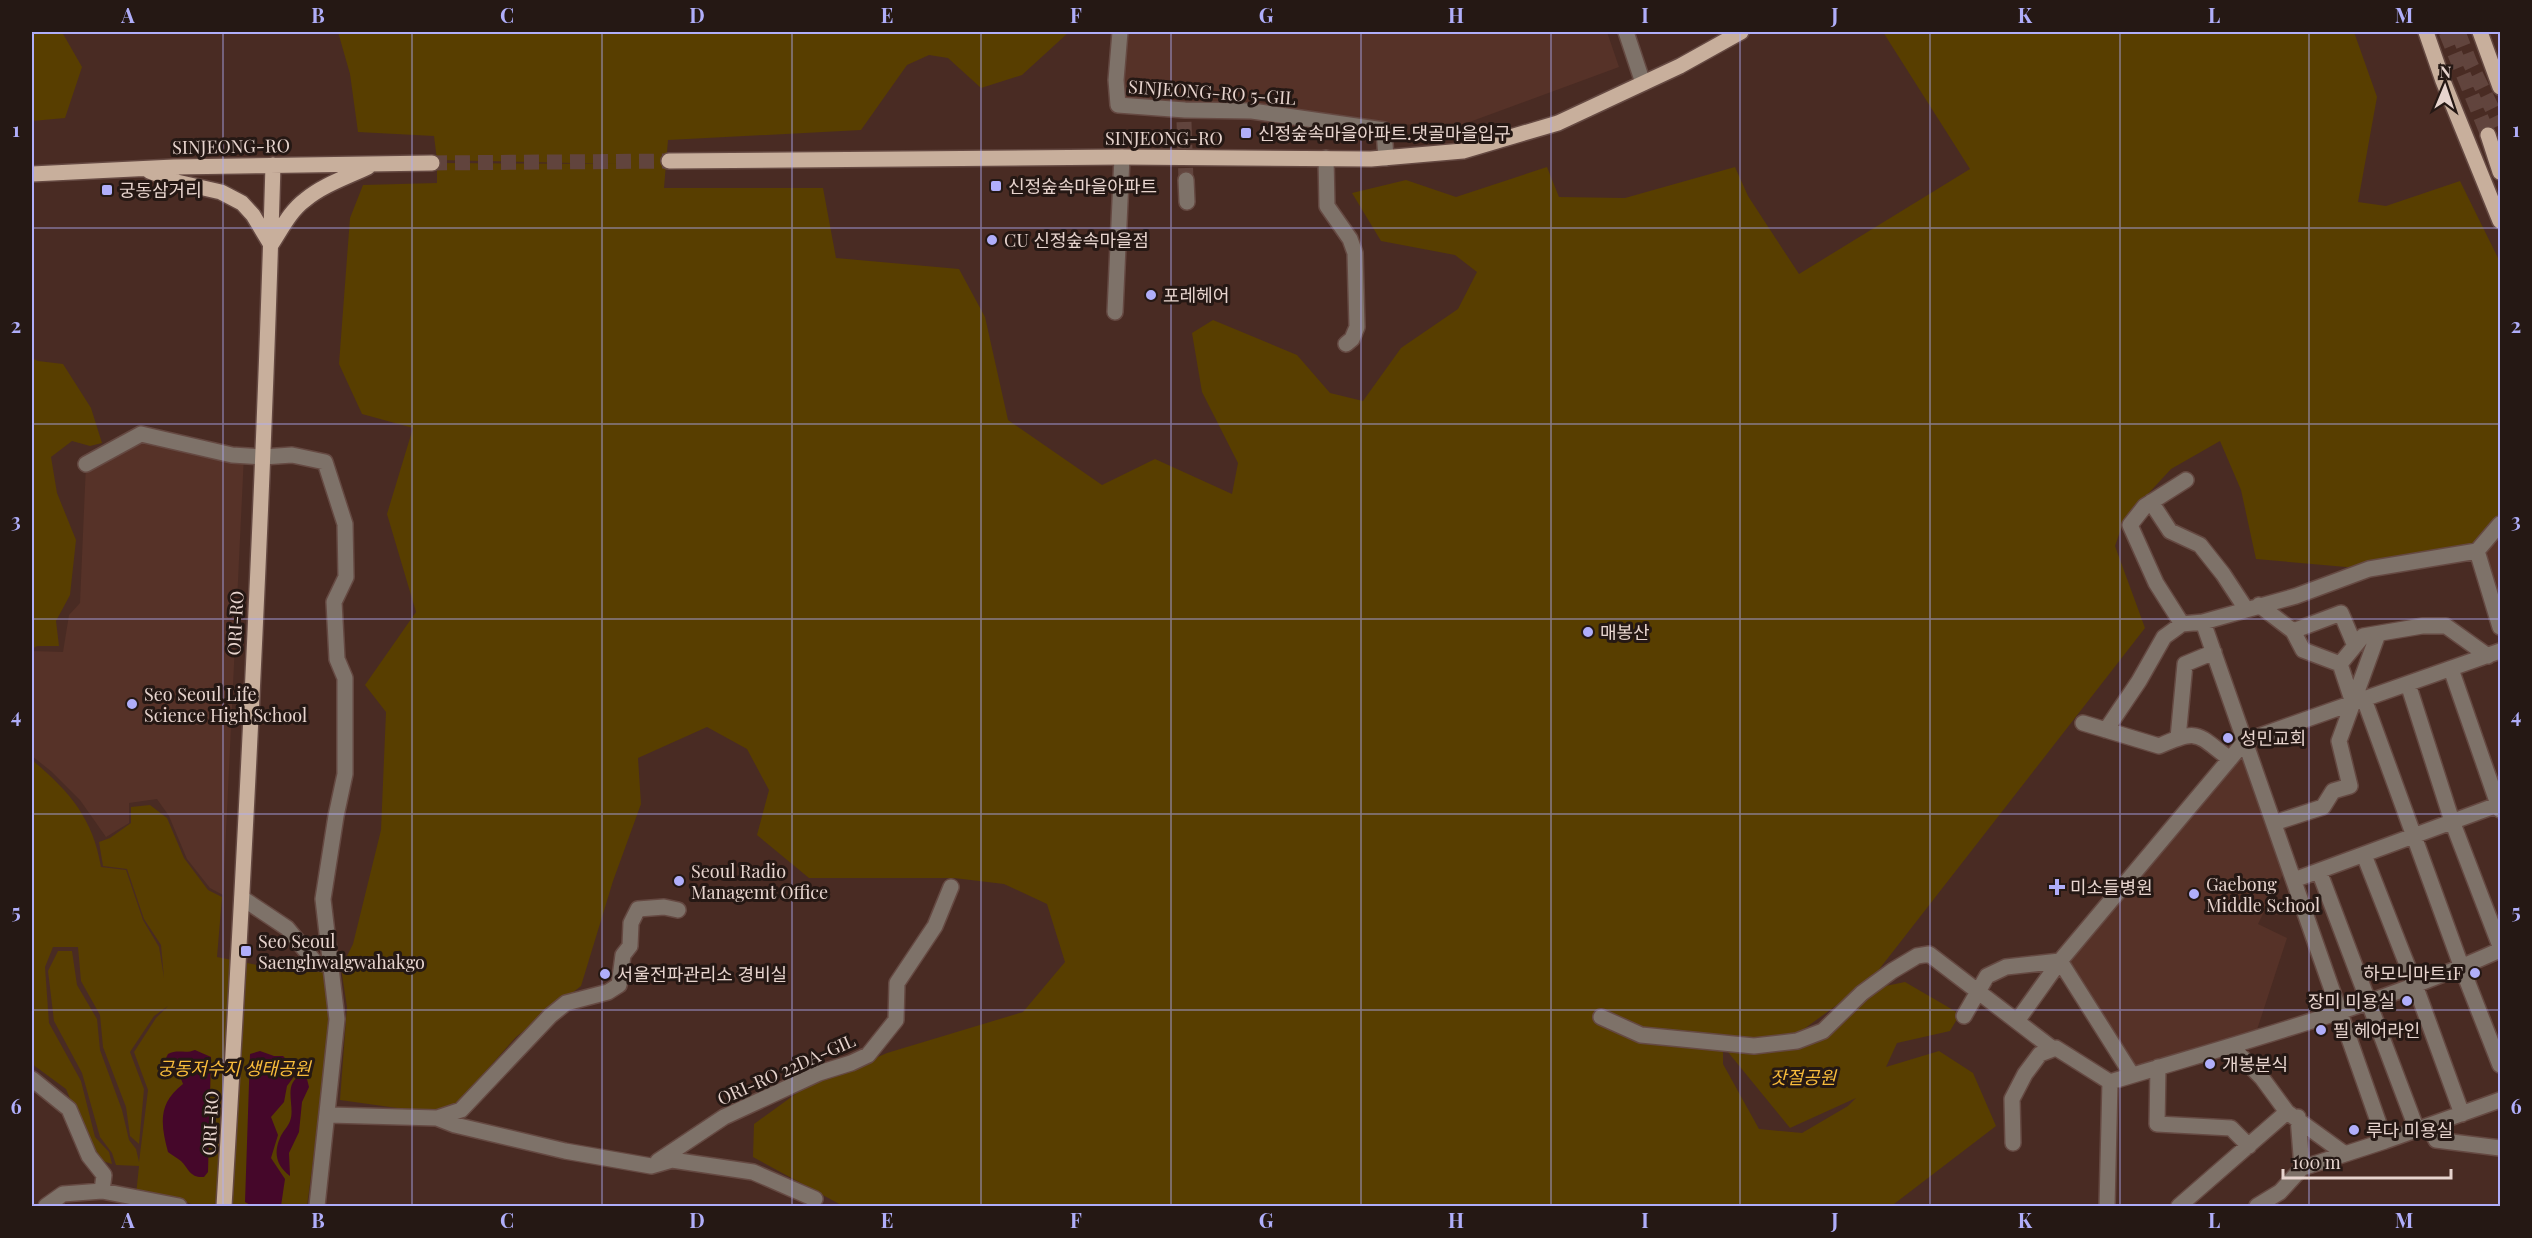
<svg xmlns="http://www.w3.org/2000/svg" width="2532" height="1238" font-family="'Playfair Display','Noto Sans KR',serif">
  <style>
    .built { fill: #563228 }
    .green { fill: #583e00; fill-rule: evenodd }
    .water { fill: #45072a }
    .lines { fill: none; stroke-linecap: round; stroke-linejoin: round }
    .minor-tunnel { stroke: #61443d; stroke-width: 15; stroke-dasharray: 15 8; stroke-linecap: butt }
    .major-tunnel { stroke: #61443d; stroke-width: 15; stroke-dasharray: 15 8; stroke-linecap: butt }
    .minor-casing { stroke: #654942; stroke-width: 18 }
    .major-casing { stroke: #654942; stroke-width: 18 }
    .minor { stroke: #7e7269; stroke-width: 15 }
    .major { stroke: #c8af9c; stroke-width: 15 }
    .grid { fill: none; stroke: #b0aefa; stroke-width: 1.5; stroke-opacity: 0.55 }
    .poi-dot { fill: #b0aefa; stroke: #251814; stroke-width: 2 }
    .labels { text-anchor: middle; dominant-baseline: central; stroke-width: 6; stroke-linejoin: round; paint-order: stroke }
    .street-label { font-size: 18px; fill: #e7d4ce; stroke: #251814 }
    .poi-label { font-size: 18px; fill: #e7d4ce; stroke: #251814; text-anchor: start }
    .park-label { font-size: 18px; font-style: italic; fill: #f8bc3b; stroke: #251814 }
    .neatline { fill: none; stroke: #b0aefa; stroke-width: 2 }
    .grid-label { font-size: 20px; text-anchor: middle; font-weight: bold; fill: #b0aefa }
  </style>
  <rect width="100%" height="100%" fill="#492b23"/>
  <!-- built -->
  <path class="built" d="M1120 32H1607L1619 67 1464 124 1353 125 1118 105Z
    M141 434 244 455 223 895 210 888 187 859 169 816 157 799 129 803V823L106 837 80 800 52 772 32 756V651L63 652 69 615 80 603 86 464Z
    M2500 524V627L2477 551Z
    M2245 741 2288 864 2258 924 2287 938 2254 1039 2132 1075 2060 961Z"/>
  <!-- green -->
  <path class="green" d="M32 32H62L82 67 65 118 32 121Z
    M338 32H1069L1022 75 981 88 948 58 929 55 907 65 861 130 668 140 664 188H823L836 258 959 269 985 317 1008 420 1102 485 1155 459 1232 494 1238 463 1202 392 1192 333 1213 320 1297 355 1330 393 1363 401 1401 348 1458 309 1477 272 1455 255 1381 241 1352 193 1406 180 1456 197 1547 167 1559 197 1625 198 1735 167 1748 196 1799 274 1970 169 1883 32H2354L2377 97 2358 202 2386 206 2460 181 2500 262V525L2477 551 2369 569 2256 559 2241 490 2220 441 2171 469 2124 520 2115 546 2145 628 1870 981 1797 1034 1783 1041 1838 1026 1866 990 1905 982 1960 1014 1950 1031 1897 1043 1886 1067 1939 1051 1973 1073 1996 1126 1894 1204 1895 1206H843L753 1157 754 1124 801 1090 887 1053 1023 1012 1065 962 1047 904 1004 884 954 878H809L757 835 769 790 747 749 707 727 638 758 641 804 613 881 581 986 516 1037 447 1115 340 1100 347 1007 341 968 353 944 381 830 386 712 365 685 416 612 387 514 413 428 362 414 339 364 350 218 363 185 437 183V163L618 164 437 160 434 136 358 132 350 74ZM1723 1046 1790 1128 1856 1098 1848 1106 1802 1133 1759 1129 1723 1064Z
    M32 358 38 361 63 364 91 408 102 443 90 446 72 441 51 457 57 493 76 540 70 595 56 621 59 646H37L32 649Z
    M32 760C69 791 93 818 101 867L126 870 143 920 159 947 164 978 161 945 144 919 127 869 103 866 99 842 110 838 131 823V807L150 805 167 818 184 858 208 890 222 897 217 957 267 967 301 969 304 955 329 968 333 1011 307 1206H198L185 1202 136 1195 139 1166 116 1165 112 1153 100 1137 82 1073 54 1021 48 971 58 951H72L77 985 97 1019 100 1050 122 1110 129 1140 136 1149 139 1162 148 1090 134 1052 156 1018 168 1006 154 1016 130 1052 144 1089 139 1144 130 1136 126 1107 103 1047 100 1015 81 981 78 947H53L45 967 49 1023 81 1081 95 1137 109 1152 112 1164 96 1159 66 1089 32 1064Z"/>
  <!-- water -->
  <path class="water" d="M195 1050 211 1057 208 1172 204 1177C190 1178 189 1169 181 1161 177 1158 172 1155 168 1152 161 1125 157 1104 183 1084L178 1071 166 1058 168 1054C177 1049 186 1054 195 1050Z
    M260 1051 274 1056H283L298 1071 287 1086 284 1102 271 1117 278 1135 271 1158 285 1179 281 1206H252L245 1202 250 1054Z
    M303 1074 307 1079 309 1087 302 1102 299 1132 289 1153 290 1176C277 1166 273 1154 280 1138 282 1132 288 1127 290 1121 296 1106 281 1083 303 1074Z"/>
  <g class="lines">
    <!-- minor-tunnel -->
    <path class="minor-tunnel" d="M1184 122 1186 180"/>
    <!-- major-tunnel -->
    <path class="major-tunnel" d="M2446 32 2488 135
      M2458 32 2470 63 2500 125
      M432 163 669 161"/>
    <defs>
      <path id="minor" d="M1120 32 1116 80 1118 105 1185 110 1252 111 1384 130 1386 158
        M1626 32 1643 83
        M1326 158 1327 206 1350 239 1355 253 1357 327 1352 339 1346 344
        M1186 180 1187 202
        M1115 312 1122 157
        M86 464 141 434 232 455 263 457 292 455 325 462 345 524 346 577 334 602 337 659 345 678V774L336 816 323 899 337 1019 317 1206
        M2186 480 2145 506 2130 525 2156 583 2182 624 2203 622 2296 596 2369 569 2477 551 2500 524
        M2151 502 2170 531 2200 545 2223 574 2246 609
        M2477 551 2500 627
        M2259 605 2293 631 2303 650 2340 664 2363 636 2422 626H2446L2488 656
        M2203 622 2385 1141
        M2293 631 2341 613 2355 646
        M2340 664 2353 703
        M2451 669 2500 810
        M2408 684 2452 821 2500 946
        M2364 699 2462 968 2500 1065
        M2083 723 2159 746C2200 728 2196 734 2230 759
        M2106 730 2139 681 2164 637 2182 624
        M2178 738 2185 664 2214 652
        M2274 823 2323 807 2333 791 2350 786 2339 741 2378 634
        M2364 855 2415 985 2462 1114
        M2319 871 2417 1130
        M2294 880 2500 804
        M242 898 287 928 315 962 330 965
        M1964 1016 1987 976 2006 967 2060 961
        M1601 1017 1641 1035 1754 1046 1797 1041 1823 1031 1862 993 1892 971 1917 956 1929 954 2053 1049
        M2017 1021 2060 961
        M2231 1046 2262 1078 2287 1112 2345 1154
        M2158 1067 2157 1124 2231 1128 2249 1146
        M2132 1075 2060 961 2245 741 2500 651
        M32 1079 69 1109 89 1156 104 1175 102 1191
        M329 1115 437 1118 455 1125 565 1151 651 1166 672 1160 753 1172 815 1199
        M2298 1117 2302 1168
        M437 1118 461 1110 550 1016 566 1003 608 992 619 985 623 955 630 946 631 923 638 909 664 907 678 910
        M2429 1126 2436 1140 2500 1148
        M2013 1143 2012 1099 2025 1074 2040 1054 2056 1048 2110 1082C2242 1042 2374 1007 2500 950
        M658 1161 724 1117 819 1073 851 1063 868 1055 896 1020 897 983 935 926 951 887
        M46 1206 63 1194 102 1191 179 1206
        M2107 1206 2110 1082
        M2179 1206 2287 1112
        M2257 1206 2280 1192 2302 1168 2385 1141 2500 1100"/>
      <path id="major" d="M2426 32 2443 81 2500 221
        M2480 32 2500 87
        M2488 135 2500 172
        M669 161 1122 157 1371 159 1463 151 1558 123 1680 66 1741 32
        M149 171 177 182 221 192 242 203 253 215 271 245C281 230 290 211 305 200 323 185 347 177 368 167
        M32 174 174 167 432 163
        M224 1206C245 859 263 512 273 165"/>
    </defs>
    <!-- minor casing -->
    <use href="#minor" class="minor-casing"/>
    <!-- major casing -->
    <use href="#major" class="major-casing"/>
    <!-- minor -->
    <use href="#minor" class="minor"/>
    <!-- major -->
    <use href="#major" class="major"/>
  </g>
  <!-- grid -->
  <path class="grid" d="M223 32V1206M412 32V1206M602 32V1206M792 32V1206M981 32V1206M1171 32V1206M1361 32V1206M1551 32V1206M1740 32V1206M1930 32V1206M2120 32V1206M2309 32V1206M32 228H2500M32 424H2500M32 619H2500M32 814H2500M32 1010H2500"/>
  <!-- markers -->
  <g class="poi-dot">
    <rect x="1240" y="127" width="12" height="12" rx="3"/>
    <rect x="990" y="180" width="12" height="12" rx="3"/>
    <rect x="101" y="184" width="12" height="12" rx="3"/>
    <circle cx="992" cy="240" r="6"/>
    <circle cx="1151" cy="295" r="6"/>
    <circle cx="1588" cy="632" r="6"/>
    <circle cx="132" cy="704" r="6"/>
    <circle cx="2228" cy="738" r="6"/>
    <circle cx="679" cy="881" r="6"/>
    <path d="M2054 878h6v6h6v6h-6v6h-6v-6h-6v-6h6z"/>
    <circle cx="2194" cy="894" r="6"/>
    <rect x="240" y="945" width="12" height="12" rx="3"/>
    <circle cx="2475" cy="973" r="6"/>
    <circle cx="605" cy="974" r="6"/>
    <circle cx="2407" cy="1001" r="6"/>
    <circle cx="2321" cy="1030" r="6"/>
    <circle cx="2210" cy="1064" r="6"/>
    <circle cx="2354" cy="1130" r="6"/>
  </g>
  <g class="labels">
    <!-- street labels -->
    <g class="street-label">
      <text transform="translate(1212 92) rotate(4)">SINJEONG-RO 5-GIL</text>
      <text x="1164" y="138">SINJEONG-RO</text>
      <text transform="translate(231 146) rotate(-1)">SINJEONG-RO</text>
      <text transform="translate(235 623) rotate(-87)">ORI-RO</text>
      <text transform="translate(786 1069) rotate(-24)">ORI-RO 22DA-GIL</text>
      <text transform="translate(210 1123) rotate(-87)">ORI-RO</text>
    </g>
    <!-- poi labels -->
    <g class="poi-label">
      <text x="1258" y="133">신정숲속마을아파트.댓골마을입구</text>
      <text x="1008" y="186">신정숲속마을아파트</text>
      <text x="119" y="190">궁동삼거리</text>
      <text x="1004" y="240">CU 신정숲속마을점</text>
      <text x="1163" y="295">포레헤어</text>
      <text x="1600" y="632">매봉산</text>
      <text x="144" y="694">Seo Seoul Life<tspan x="144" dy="21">Science High School</tspan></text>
      <text x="2240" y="738">성민교회</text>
      <text x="691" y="871">Seoul Radio<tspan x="691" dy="21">Managemt Office</tspan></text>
      <text x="2206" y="884">Gaebong<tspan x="2206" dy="21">Middle School</tspan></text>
      <text x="2070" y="887">미소들병원</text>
      <text x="258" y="941">Seo Seoul<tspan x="258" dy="21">Saenghwalgwahakgo</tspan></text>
      <text x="2463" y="973" text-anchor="end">하모니마트1F</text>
      <text x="617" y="974">서울전파관리소 경비실</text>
      <text x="2395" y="1001" text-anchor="end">장미 미용실</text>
      <text x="2333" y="1030">필 헤어라인</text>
      <text x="2222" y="1064">개봉분식</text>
      <text x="2366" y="1130">루다 미용실</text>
    </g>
    <!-- park labels -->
    <g class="park-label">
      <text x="234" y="1068">궁동저수지 생태공원</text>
      <text x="1803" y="1077">잣절공원</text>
    </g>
  </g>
  <!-- border -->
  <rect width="2532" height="1238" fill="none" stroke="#251814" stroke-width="66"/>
  <!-- north arrow -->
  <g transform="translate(2445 87) rotate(2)" stroke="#251814" stroke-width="4.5" paint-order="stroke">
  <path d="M0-4.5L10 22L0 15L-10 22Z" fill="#e7d4ce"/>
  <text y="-9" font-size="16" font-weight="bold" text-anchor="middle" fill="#e7d4ce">N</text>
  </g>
  <!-- scale -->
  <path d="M2283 1169v9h168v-9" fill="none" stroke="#e7d4ce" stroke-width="3"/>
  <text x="2292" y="1169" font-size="18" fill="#e7d4ce" stroke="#251814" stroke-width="4.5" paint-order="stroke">100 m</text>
  <rect x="33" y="33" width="2466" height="1172" class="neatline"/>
  <g class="grid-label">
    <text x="128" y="23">A</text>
    <text x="318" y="23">B</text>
    <text x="507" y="23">C</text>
    <text x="697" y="23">D</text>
    <text x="887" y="23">E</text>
    <text x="1076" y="23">F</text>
    <text x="1266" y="23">G</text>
    <text x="1456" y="23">H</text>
    <text x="1645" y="23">I</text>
    <text x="1835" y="23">J</text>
    <text x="2025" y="23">K</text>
    <text x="2214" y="23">L</text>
    <text x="2404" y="23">M</text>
    <text x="16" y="137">1</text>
    <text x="2516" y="137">1</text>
    <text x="16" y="333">2</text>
    <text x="2516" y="333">2</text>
    <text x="16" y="528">3</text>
    <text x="2516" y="528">3</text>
    <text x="16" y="723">4</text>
    <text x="2516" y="723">4</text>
    <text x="16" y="919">5</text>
    <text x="2516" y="919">5</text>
    <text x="16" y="1114">6</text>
    <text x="2516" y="1114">6</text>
    <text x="128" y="1228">A</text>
    <text x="318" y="1228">B</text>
    <text x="507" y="1228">C</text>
    <text x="697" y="1228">D</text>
    <text x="887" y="1228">E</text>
    <text x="1076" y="1228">F</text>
    <text x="1266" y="1228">G</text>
    <text x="1456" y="1228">H</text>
    <text x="1645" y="1228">I</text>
    <text x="1835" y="1228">J</text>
    <text x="2025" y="1228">K</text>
    <text x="2214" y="1228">L</text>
    <text x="2404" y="1228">M</text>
  </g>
</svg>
